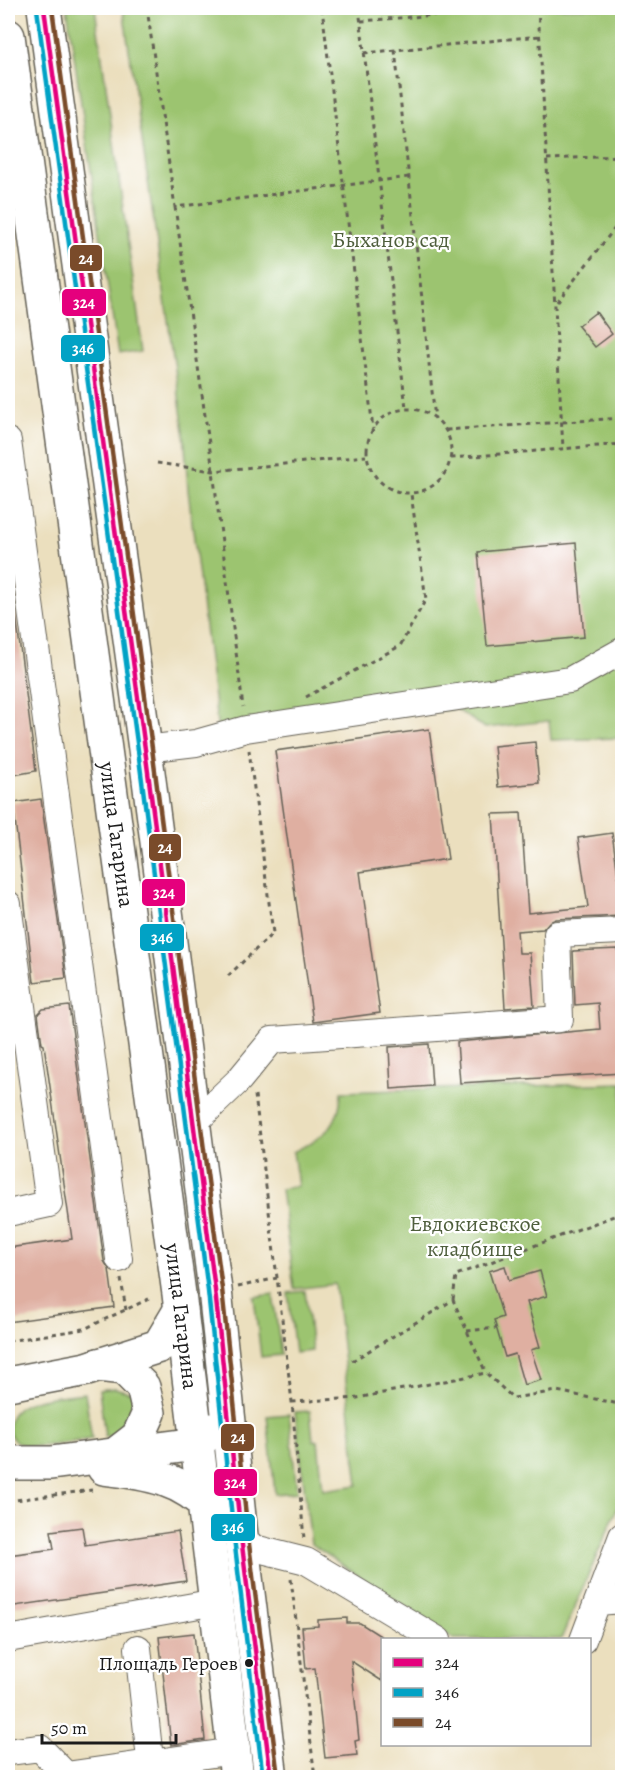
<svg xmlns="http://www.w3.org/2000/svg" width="630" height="1785" font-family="Alegreya,serif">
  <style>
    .green { fill: #9cc46f; stroke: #5c7046; stroke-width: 1.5 }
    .building { fill: #dfafa1 }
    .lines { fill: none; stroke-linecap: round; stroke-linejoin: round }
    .minor-casing { stroke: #646055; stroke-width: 28 }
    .major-casing { stroke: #646055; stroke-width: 36 }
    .path { stroke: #646055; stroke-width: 3; stroke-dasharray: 4.5 4.5; stroke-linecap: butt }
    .minor { stroke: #fff; stroke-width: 26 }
    .major { stroke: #fff; stroke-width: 33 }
    .bus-1-casing { stroke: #fff; stroke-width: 9 }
    .bus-2-casing { stroke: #fff; stroke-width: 9 }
    .bus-3-casing { stroke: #fff; stroke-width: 9 }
    .bus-1 { stroke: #e5007d; stroke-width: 4.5 }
    .bus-2 { stroke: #01a2c5; stroke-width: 4.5 }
    .bus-3 { stroke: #7a4b2a; stroke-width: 4.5 }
    .bus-dot { fill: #1c1c1c; stroke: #fff; stroke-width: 2 }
    .labels { text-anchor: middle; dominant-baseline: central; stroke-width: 4.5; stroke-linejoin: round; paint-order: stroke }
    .bus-label { font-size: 20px; fill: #1c1c1c; stroke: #fff; text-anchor: end }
    .park-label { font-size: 22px; fill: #4f5f3d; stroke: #fff }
    .street-label { font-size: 22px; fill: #1c1c1c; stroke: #fff }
    .line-badge { stroke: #fff; stroke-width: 2 }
    .badge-label { font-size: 16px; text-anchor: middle; font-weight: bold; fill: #fff }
  </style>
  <rect width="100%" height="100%" fill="#fff"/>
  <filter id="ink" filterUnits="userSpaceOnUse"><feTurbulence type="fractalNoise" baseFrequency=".0167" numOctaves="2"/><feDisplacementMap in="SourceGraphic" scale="12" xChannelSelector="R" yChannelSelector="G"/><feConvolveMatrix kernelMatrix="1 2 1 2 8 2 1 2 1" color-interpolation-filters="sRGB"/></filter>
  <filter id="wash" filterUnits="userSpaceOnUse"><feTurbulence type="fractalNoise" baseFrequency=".008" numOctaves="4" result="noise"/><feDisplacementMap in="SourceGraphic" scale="24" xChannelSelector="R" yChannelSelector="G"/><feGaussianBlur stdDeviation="1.35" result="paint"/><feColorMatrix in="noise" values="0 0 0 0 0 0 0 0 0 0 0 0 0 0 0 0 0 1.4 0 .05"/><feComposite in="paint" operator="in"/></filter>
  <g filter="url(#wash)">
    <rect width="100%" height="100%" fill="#ebdfbe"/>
    <!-- green -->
    <path class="green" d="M67 8H95L143 351 118 355Z
      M123 8H622V738L551 740 549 721 485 728 456 709 218 731 188 490 184 431Z
      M622 1083V1497L561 1639H454L311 1544 295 1412 310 1411 313 1440 318 1441 323 1490 358 1485 335 1284 294 1289 281 1189 298 1186 293 1152C322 1137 340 1128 341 1092Z
      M305 1291 312 1351 295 1353 288 1293Z
      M273 1294 281 1355 261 1357 254 1297Z
      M115 1388 132 1393 140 1404 121 1435 105 1437 99 1390Z
      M85 1393 92 1439C73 1441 51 1447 32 1446 24 1446 13 1442 10 1434 0 1396 63 1396 85 1393Z
      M289 1414 297 1492 275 1494 267 1416Z"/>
    <g id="blocks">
      <!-- building -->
      <path class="building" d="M596 312 612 334 595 347 578 326Z
        M576 543 584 637 487 646 478 552Z
        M8 585H12L36 771 8 776Z
        M429 729 448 859 360 872 380 1013 313 1022 275 751Z
        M535 742 539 783 498 787 494 746Z
        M41 799 66 978 34 982 13 803Z
        M521 813 528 913 588 907 578 838 612 833 622 904V916L556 919 549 922 543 929 517 931 519 953H530L534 1006 505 1008 493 814Z
        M618 949 622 1073 460 1083 457 1042 600 1029 598 1003 575 1005 573 951Z
        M69 1006 104 1261 109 1269 114 1307 8 1322V1248L72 1239 44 1045 42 1044 38 1014 43 1009Z
        M429 1044 432 1086 391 1089 389 1047Z
        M505 1266 509 1280 540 1271 547 1296 527 1302 540 1347 531 1350 541 1380 524 1385 515 1354 505 1357 494 1320 503 1317 489 1271Z
        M82 1527 85 1545 178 1531 186 1581 8 1607V1555L54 1549 51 1531Z
        M347 1618V1623H360L382 1637V1681L351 1661 359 1740 355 1741 357 1755 325 1758 315 1668 306 1669 302 1627 318 1626V1620Z
        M194 1633 205 1740 171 1745 159 1637Z"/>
    </g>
  </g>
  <g filter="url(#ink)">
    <use href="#blocks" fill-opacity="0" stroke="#646055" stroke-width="1.5"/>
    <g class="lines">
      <defs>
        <path id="minor" d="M8 441 119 1259
          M145 749 196 743 246 729 570 680 622 651
          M8 904 49 1204 8 1213
          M193 1124 239 1080 272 1040 560 1019 557 934 622 931
          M242 1545 306 1561 438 1640
          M598 1602 622 1600
          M8 1639 216 1602
          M583 1640 622 1536
          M138 1648 152 1778
          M8 1752 40 1748 66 1775
          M66 1778V1775L234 1751"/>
        <g id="major">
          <path d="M44 8 145 749 215 1290 242 1545 271 1778"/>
          <path id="s1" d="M8 36 179 1294 237 1778"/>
          <path d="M98 1365 124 1368 143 1387 149 1413 138 1437 116 1454"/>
          <path d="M8 1384 87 1369 159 1346 181 1309"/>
          <path d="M8 1463H51L197 1444 211 1430"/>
          <path d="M104 1468C147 1473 183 1478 213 1512"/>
        </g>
      </defs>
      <!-- minor casing -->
      <use href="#minor" class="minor-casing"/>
      <!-- major casing -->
      <use href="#major" class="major-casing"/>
      <!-- path -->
      <path class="path" d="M147 8 175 207 409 177
        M322 8 373 429
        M359 8 406 408
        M538 8 563 448
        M361 21 523 8
        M395 50 435 419
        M364 53 540 36
        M547 159 622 156
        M175 207 213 471 243 707
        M557 302 622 219
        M367 451a42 42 0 1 1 84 0a42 42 0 1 1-84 0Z
        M446 430 622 418
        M451 458 622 444
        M157 463 213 471 366 456
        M306 697 400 646 426 599 411 494
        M228 976 273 933 249 750
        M255 1095 292 1402 304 1539
        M121 1279 126 1310
        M238 1287 277 1278
        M453 1300 456 1275 622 1213
        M467 1331 496 1328
        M8 1341 84 1329 151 1298
        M352 1361 453 1300 486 1373
        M292 1402 357 1398 486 1373 513 1398 557 1391 619 1404 622 1408
        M8 1501 92 1490
        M291 1579 315 1778"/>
      <!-- minor -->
      <use href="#minor" class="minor"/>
      <!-- major -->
      <use href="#major" class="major"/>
      <defs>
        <path id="bus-1" d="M44 8 145 749 215 1290 242 1545 271 1778"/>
        <path id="bus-2" d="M37 9 138 750 208 1291 235 1546 263 1778"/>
        <path id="bus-3" d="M52 8 152 748 222 1289 249 1544 278 1777"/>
      </defs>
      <!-- bus-1 casing -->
      <use href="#bus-1" class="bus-1-casing"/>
      <!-- bus-2 casing -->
      <use href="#bus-2" class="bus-2-casing"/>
      <!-- bus-3 casing -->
      <use href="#bus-3" class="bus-3-casing"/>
      <!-- bus-1 -->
      <use href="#bus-1" class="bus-1"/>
      <!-- bus-2 -->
      <use href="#bus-2" class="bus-2"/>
      <!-- bus-3 -->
      <use href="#bus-3" class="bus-3"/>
    </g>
  </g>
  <!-- markers -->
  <circle class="bus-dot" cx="249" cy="1663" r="5"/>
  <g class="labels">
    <!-- bus labels -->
    <g class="bus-label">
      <text x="238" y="1663">Площадь Героев</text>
    </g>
    <!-- park labels -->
    <g class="park-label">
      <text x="391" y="240">Быханов сад</text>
      <text x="475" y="1224">Евдокиевское<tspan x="475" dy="25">кладбище</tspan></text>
    </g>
    <!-- street labels -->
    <g class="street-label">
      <text stroke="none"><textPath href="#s1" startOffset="806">улица Гагарина</textPath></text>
      <text stroke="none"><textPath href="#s1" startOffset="1292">улица Гагарина</textPath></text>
    </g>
  </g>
  <g class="line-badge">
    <rect x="69" y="244" width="34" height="28" rx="6" fill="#7a4b2a"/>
    <rect x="61" y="288" width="46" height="29" rx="6" fill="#e5007d"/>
    <rect x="60" y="334" width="46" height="29" rx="6" fill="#01a2c5"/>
    <rect x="148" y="833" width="34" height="29" rx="6" fill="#7a4b2a"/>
    <rect x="141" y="878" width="45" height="29" rx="6" fill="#e5007d"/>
    <rect x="139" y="923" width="46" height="29" rx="6" fill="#01a2c5"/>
    <rect x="220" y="1423" width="35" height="29" rx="6" fill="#7a4b2a"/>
    <rect x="213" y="1468" width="45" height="29" rx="6" fill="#e5007d"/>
    <rect x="210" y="1513" width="46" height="29" rx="6" fill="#01a2c5"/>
  </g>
  <g class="badge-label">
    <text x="86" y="264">24</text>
    <text x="84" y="308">324</text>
    <text x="83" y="354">346</text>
    <text x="165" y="853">24</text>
    <text x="164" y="898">324</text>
    <text x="162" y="943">346</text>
    <text x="238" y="1443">24</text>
    <text x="235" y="1488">324</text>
    <text x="233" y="1533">346</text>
  </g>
  <!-- margin -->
  <rect width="630" height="1785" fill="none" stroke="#fff" stroke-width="30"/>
  <!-- legend -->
  <rect x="381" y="1638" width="210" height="108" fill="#ffffff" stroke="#a4a4a4" stroke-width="1.5"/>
  <rect x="393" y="1658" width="30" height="9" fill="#e5007d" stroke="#a4a4a4" stroke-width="1.5"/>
  <text x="435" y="1668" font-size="18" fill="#1c1c1c">324</text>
  <rect x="393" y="1688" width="30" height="9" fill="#01a2c5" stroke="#a4a4a4" stroke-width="1.5"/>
  <text x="435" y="1698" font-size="18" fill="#1c1c1c">346</text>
  <rect x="393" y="1718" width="30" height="9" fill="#7a4b2a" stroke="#a4a4a4" stroke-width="1.5"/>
  <text x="435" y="1728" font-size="18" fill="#1c1c1c">24</text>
  <!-- scale -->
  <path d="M42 1734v9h134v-9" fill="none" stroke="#1c1c1c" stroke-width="3"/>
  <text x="51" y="1734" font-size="18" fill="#1c1c1c" stroke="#ffffff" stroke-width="4.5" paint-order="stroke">50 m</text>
</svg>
